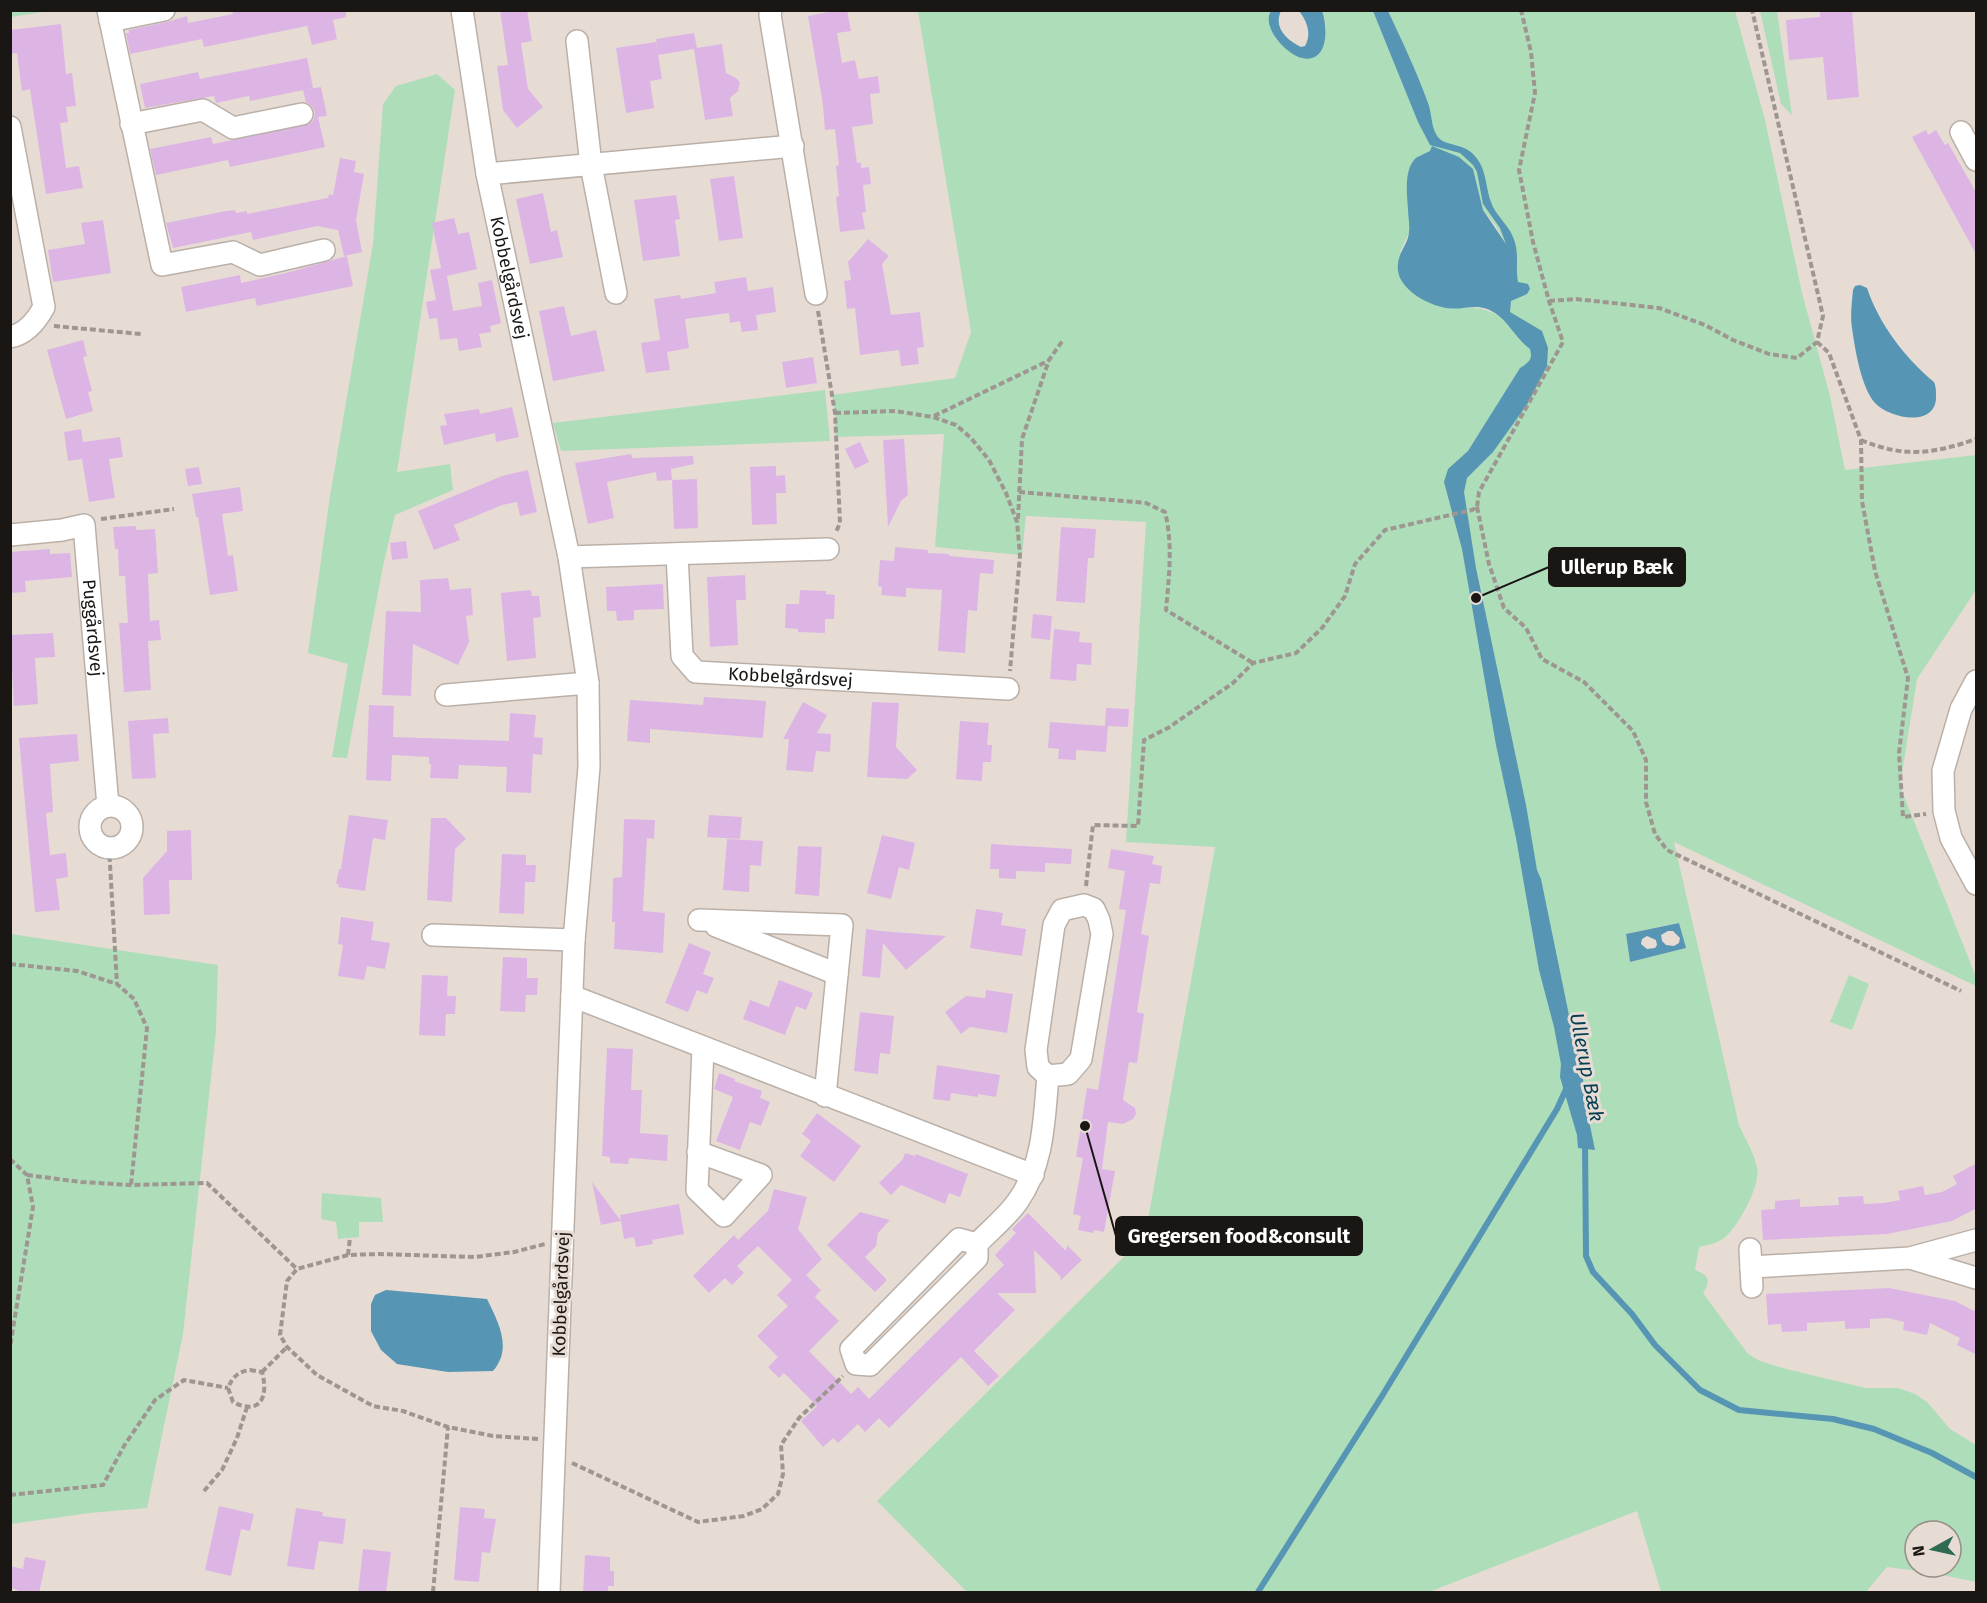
<svg xmlns="http://www.w3.org/2000/svg" width="1987" height="1603" font-family="'Fira Sans',sans-serif">
  <style>
    .green { fill: #aeddba; fill-rule: evenodd }
    .water { fill: #5695b3; fill-rule: evenodd }
    .lines { fill: none; stroke-linecap: round; stroke-linejoin: round }
    .stream { stroke: #5695b3; stroke-width: 6 }
    .building { fill: #ddb5e5 }
    .minor-casing { stroke: #bab0a8; stroke-width: 24 }
    .path { stroke: #9e9690; stroke-width: 4; stroke-dasharray: 6 3; stroke-linecap: butt }
    .minor { stroke: #fff; stroke-width: 21 }
    .labels { text-anchor: middle; dominant-baseline: central; stroke-width: 6; stroke-linejoin: round; paint-order: stroke }
    .street-label { font-size: 18px; fill: #191613; stroke: #e7dcd4 }
    .water-label { font-size: 20px; font-style: italic; fill: #053d53; stroke: #e7dcd4 }
    .leader { fill: none; stroke: #191613; stroke-width: 2 }
    .callout-dot { fill: #191613; stroke: #e7dcd4; stroke-width: 2 }
    .callout { fill: #191613; stroke: #191613; stroke-width: 2 }
    .callout-label { font-size: 20px; text-anchor: middle; font-weight: bold; fill: #fff }
  </style>
  <rect width="100%" height="100%" fill="#e7dcd4"/>
  <!-- green -->
  <path class="green" d="M10 11H43V12L11 17Z
    M918 11H1271L1269 15 1301 58C1309 58 1311 57 1317 50 1328 37 1328 27 1322 11H1735L1765 120 1802 293 1830 396 1845 470 1976 455V590L1917 679 1900 786 1976 977V986L1674 842 1739 1125C1745 1139 1755 1154 1757 1168 1761 1185 1738 1227 1724 1238 1716 1244 1708 1245 1699 1247L1695 1270C1709 1275 1711 1281 1703 1293L1748 1354 1760 1361 1786 1369 1866 1388H1898L1915 1394 1927 1402 1950 1429 1976 1445V1582L1933 1573 1887 1567 1866 1592H1661L1637 1511 1429 1592H967L877 1501 1145 1236 1215 847 1126 842 1146 522 1026 516 1022 555 935 547 944 434 835 437V413L832 395 955 378 971 332ZM1473 169 1483 210 1496 226 1508 249 1509 296 1506 319C1483 307 1473 305 1448 309L1400 252 1409 233ZM1679 923 1685 948 1630 962 1626 934ZM1915 1531H1951V1567H1915Z
    M1760 11H1777L1792 115 1781 104Z
    M437 74 455 90 397 472 450 464 453 490 395 515 383 566 347 758 332 757 348 664 308 653 330 496 373 244 383 104 396 86Z
    M825 390 830 441 561 451 553 423Z
    M11 934 218 965 216 1032 183 1334 147 1508 90 1513 11 1524Z
    M1849 975 1869 984 1852 1030 1830 1022Z
    M322 1193 381 1198 383 1222H359V1237L338 1239 336 1222 321 1219Z"/>
  <!-- water -->
  <path class="water" d="M1271 11H1281C1273 28 1287 40 1301 47L1305 46C1312 34 1307 21 1299 11H1322C1328 26 1329 64 1302 58 1286 54 1261 27 1271 11Z
    M1373 11H1388C1402 41 1417 72 1428 103 1432 114 1431 125 1436 134 1443 148 1461 141 1474 155 1487 169 1485 185 1491 202 1495 215 1508 224 1513 237 1520 253 1515 266 1518 282L1528 284 1530 289 1527 294 1511 301 1510 312 1542 331 1548 348 1547 366 1528 403 1516 420 1493 452 1467 478 1464 492 1476 568 1526 805 1537 870 1541 879 1570 1020 1582 1068 1585 1101 1595 1150 1578 1148 1577 1135 1560 1077 1561 1064 1554 1027 1539 970 1516 838 1496 745 1462 549 1444 482 1448 469 1468 451 1520 368C1529 362 1533 360 1530 349 1516 339 1509 322 1495 313 1477 301 1464 311 1446 308 1429 305 1401 291 1398 271 1396 253 1408 246 1409 232 1410 225 1408 216 1408 209 1407 195 1404 172 1414 160 1417 156 1425 154 1430 151L1432 146 1459 157 1473 169 1483 210 1506 244 1500 228 1483 204 1477 172 1473 165 1460 153 1430 145 1418 122Z
    M1860 285 1867 288C1879 324 1905 358 1934 382 1936 387 1936 390 1936 396 1937 428 1890 419 1875 403 1861 387 1855 349 1852 328 1850 316 1852 302 1853 290L1855 286Z
    M1679 923 1686 948 1630 962 1626 934ZM1668 931H1673L1680 938 1679 943 1674 946 1666 945 1662 941 1661 935ZM1647 936 1656 940 1657 945 1655 948 1647 949 1641 944 1642 939Z
    M386 1290 487 1299C498 1322 513 1348 493 1371L448 1372 397 1364 381 1350 371 1331V1304L375 1295Z"/>
  <g class="lines">
    <!-- stream -->
    <path class="stream" d="M1585 1142 1586 1256 1593 1272 1632 1314 1655 1345 1700 1390 1739 1410 1833 1419 1874 1429 1932 1453 1976 1477
      M1258 1592 1382 1396 1557 1109 1567 1087"/>
  </g>
  <!-- building -->
  <path class="building" d="M232 10H346V17L333 20 337 39 312 45 307 26 204 47 202 39 130 54 126 33H129V30L167 22 187 16 188 23 233 14Z
    M500 10H527L532 41 521 43 528 89 543 107 517 128 503 110 497 66 508 65Z
    M839 10H847L851 31 837 33 842 63 855 60 859 79 878 76 880 93 870 94 873 124 852 127 857 163H861V168L869 167 871 184 863 185 866 212 862 213 865 229 840 232 836 197 839 196 836 166 839 165 835 129 825 130 823 105 808 16Z
    M1820 10H1852L1859 97 1827 100 1823 57 1789 60 1786 20 1820 17Z
    M61 24 66 74 72 73 76 106 66 107 68 122 60 123 66 168 79 166 83 188 46 194 30 89 22 91 17 53 10 54V30Z
    M694 33 697 48 722 44 726 73 736 78 740 82 738 91 730 98 733 116 705 120 694 49 658 55 656 39Z
    M656 42 662 79 650 81 654 108 626 113 616 48Z
    M307 58 313 88 250 101 249 96 216 103 214 96 145 108 140 84 198 72 200 79 209 77Z
    M321 87 327 116 318 117 325 147 230 167 228 160 156 175 150 149 211 137 213 144 310 124 314 119 315 112 312 106 306 102 303 90Z
    M1926 130 1928 135 1936 130 1945 145 1948 143 1977 194V256L1912 137Z
    M340 158 356 161 354 172 364 174 356 220 362 252 344 256 338 230 317 226 253 240 251 232 173 248 166 223 226 211 235 210 236 213 247 211V214L328 198 329 194 333 195Z
    M734 176 743 238 719 241 710 179Z
    M543 193 551 232 557 230 563 257 530 264 516 199Z
    M676 195 680 219 675 220 680 256 643 261 634 200Z
    M454 218 458 234 469 232 477 269 447 276 453 311 482 306 478 283 492 280 501 323 490 326 491 332 479 334 482 347 459 351 457 338 440 340 437 318 429 319 426 302 436 300 430 270 441 268 432 223Z
    M103 220 111 273 53 282 48 250 85 244 81 223Z
    M868 239 889 256 882 264 891 315 920 312 924 347 917 348 919 364 901 366 899 350 860 355 855 308 847 309 844 281 851 280 848 262Z
    M347 256 353 286 257 306 255 298 186 312 181 287 240 275 241 283 286 273Z
    M746 277 748 291 773 287 776 312 756 315 758 330 742 332 740 321 730 323 729 313 685 319 689 348 667 352 670 370 646 373 641 343 660 340 654 299 680 295 681 299 716 293 714 282Z
    M564 306 571 336 596 330 605 371 553 381 539 311Z
    M83 340 87 356 83 357 92 391 88 392 93 411 66 419 47 350Z
    M813 357 817 383 786 388 782 362Z
    M512 407 519 437 496 442 495 433 444 445 440 426 447 425 444 414 479 409 480 414Z
    M81 429 83 442 120 437 123 457 109 459 115 498 89 502 82 459 68 461 64 432Z
    M904 439 908 495 901 501 888 527 883 440Z
    M860 442 869 462 855 469 845 449Z
    M631 454 632 458 693 456 694 464 671 469 672 480 657 481 656 472 607 482 614 518 588 524 575 463Z
    M776 466V476L785 475 786 493H776L777 524 752 525 750 467Z
    M199 467 202 484 188 486 185 469Z
    M528 470 537 512 520 516 517 502 502 505 454 525 460 540 434 550 418 511 502 476Z
    M697 479 698 528 674 529 672 480Z
    M240 487 243 511 222 514 228 556 233 555 238 591 210 595 198 517H196L192 494Z
    M136 526V530L155 529 158 573 148 574 150 621 159 620 161 640 148 641 151 690 124 692 119 623H128L125 576H119L118 549H115L113 527Z
    M1061 527 1096 529 1094 558H1088L1085 603 1056 601Z
    M406 541 408 558 392 560 390 543Z
    M895 547 928 550V553L949 554V556L994 560 993 574 980 573 977 611 968 610 965 653 938 651 942 590 906 588V597L881 595 882 587 878 586 880 560 894 561Z
    M50 549V554L70 553 72 577 25 581 26 592 10 593V552Z
    M745 575 746 600H736L738 645 710 647 707 577Z
    M448 578 450 590 471 588 473 615 466 616 469 642 458 665 413 644 411 696 382 695 386 611 421 612 420 580Z
    M663 584 664 609 634 610V620L617 621 616 611H607L606 587Z
    M531 590 532 596H539L541 617 533 618 536 658 507 661 501 593Z
    M800 590 826 591V594L835 595 834 619H825V633L798 632V629L785 628 786 604H799Z
    M1033 614 1052 616 1050 640 1031 638Z
    M1054 629 1080 632 1079 642 1092 643 1091 665 1077 664 1076 681 1050 679Z
    M53 633 55 657 35 658 38 704 14 706 10 635Z
    M704 697 766 701 763 738 650 729V743L627 741 630 700 703 705Z
    M803 702 827 715 817 733 831 734 830 752 816 751 813 772 786 770 789 739H783Z
    M872 702 899 703 896 747 917 770 907 779 867 777Z
    M369 705 394 706 393 737 509 741 510 713 536 715 534 737 543 738 542 755 533 754 531 793 506 792 507 767 459 765 458 779 430 778 431 764H429V757L392 755 391 781 366 780Z
    M1106 708 1129 709 1128 727 1108 726 1106 752 1076 750V760L1058 759 1059 749 1048 748 1050 722 1105 726Z
    M168 718 169 733 153 734 156 778 132 779 128 721Z
    M960 721 989 723 987 745H992L991 762H983L982 781 956 779Z
    M77 734 79 761 50 764 53 812 46 813 50 855 66 853 68 877 56 879 60 910 35 912 19 738Z
    M349 815 388 820 385 840 373 838 365 891 338 887 339 884H336L339 869H341Z
    M709 815 742 817 740 839 707 837Z
    M431 818H446L466 839 455 849 452 902 427 900Z
    M624 819 655 820 654 839 647 838 643 911 665 913 663 953 614 949 615 922H612L613 878 622 877Z
    M191 830 192 880H169L170 914 144 915 143 878 167 851V831Z
    M882 835 915 843 909 870 899 867 891 899 867 893Z
    M727 839 763 841 761 866 750 865 749 892 723 890Z
    M991 844 1072 849 1071 864 1045 863V872L1016 871V879L999 878V869H990Z
    M798 846 822 847 819 896 795 894Z
    M1111 849 1154 856 1152 864 1162 866 1160 884 1150 883 1141 934 1149 936 1137 1012 1144 1014 1137 1063 1129 1062 1123 1100 1135 1108 1136 1114 1133 1119 1123 1124 1108 1122 1102 1169 1115 1171 1104 1232 1094 1230 1093 1233 1078 1230 1081 1216 1073 1214 1083 1158 1076 1157 1087 1088 1098 1090 1126 910 1119 909 1125 871 1108 868Z
    M502 854 526 855V865H536L535 882H525L524 914 499 913Z
    M976 909 1003 913 1001 925 1026 929 1022 956 970 948Z
    M341 917 374 922 371 940 390 943 385 969 367 966 364 980 338 976 343 945 338 944Z
    M866 929 881 931 946 936 906 970 883 943 880 978 862 976Z
    M689 943 711 952 703 974 714 978 707 994 697 990 688 1012 665 1003Z
    M503 957 527 958V978H538L537 995H526L525 1012 500 1011Z
    M422 975 448 976 447 996H456L455 1014H446L445 1036 419 1035Z
    M779 980 813 993 806 1010 796 1006 785 1035 743 1019 750 1000 769 1007Z
    M986 990 1013 994 1007 1033 970 1027 961 1034 945 1012 966 996 985 998Z
    M860 1012 894 1016 890 1054 880 1053 878 1074 854 1071Z
    M607 1048 633 1049 631 1090H642L640 1133 668 1135 667 1161 629 1158 628 1164 610 1163V1157L602 1156Z
    M937 1065 1000 1075 996 1097 978 1094V1097L951 1093 950 1101 933 1099Z
    M719 1073 735 1079 734 1081 762 1091 760 1098 770 1102 761 1126 750 1122 740 1150 716 1141 733 1097 714 1089Z
    M817 1113 861 1146 834 1182 800 1156 811 1141 802 1134Z
    M905 1153 915 1156 916 1154 968 1174 960 1197 949 1193 945 1204 901 1185 891 1195 879 1183 903 1159Z
    M1977 1163V1208L1952 1221 1887 1234 1763 1240 1761 1210 1775 1209V1201L1800 1199V1207L1839 1205 1838 1197 1863 1196 1864 1204 1884 1203 1900 1200 1898 1191 1923 1186 1925 1195 1942 1192 1957 1184 1953 1176Z
    M592 1182 621 1221 620 1215 679 1204 684 1234 652 1240 653 1244 636 1247 634 1237 624 1239 621 1221 601 1225Z
    M774 1189 807 1197 798 1229 822 1259 806 1275 821 1290 815 1297 839 1321 809 1351 851 1394 858 1387 869 1399 1004 1265 995 1255 1016 1233 1012 1229 1028 1213 1066 1251 1067 1245 1082 1260 1060 1281 1061 1277 1034 1250 1036 1293H997L1015 1310 974 1351 999 1376 988 1386 961 1357 889 1428 879 1418 865 1432 858 1424 838 1443 833 1438 823 1447 801 1421 817 1406 784 1373 779 1378 768 1367 778 1357 757 1336 788 1306 777 1295 792 1280 758 1246 737 1266 744 1273 732 1285 725 1278 709 1293 693 1276 734 1235 738 1240 768 1211Z
    M860 1212 890 1220 878 1233 876 1246 865 1257 887 1280 875 1292 827 1245Z
    M1889 1288 1955 1301 1974 1311 1977 1306V1355L1957 1345 1960 1338 1930 1323 1927 1335 1903 1330 1904 1322 1888 1318 1870 1319V1328L1845 1329V1321L1807 1323V1331L1782 1332 1781 1324 1768 1325 1766 1294Z
    M219 1506 254 1514 250 1531 241 1529 231 1576 205 1570Z
    M460 1507 485 1509 484 1518 496 1519 490 1553 482 1552 479 1582 454 1580Z
    M296 1508 323 1512 322 1516 346 1519 343 1544 319 1541 314 1570 287 1566Z
    M363 1549 391 1552 386 1593H358Z
    M585 1555 610 1557V1571H614V1586H608V1593H583Z
    M25 1557 46 1561 39 1593H17L18 1590 10 1588V1566L23 1569Z"/>
  <g class="lines">
    <defs>
      <g id="minor">
        <path d="M108 10 162 265 233 252 260 265 324 250"/>
        <path id="s1" d="M462 10 487 174 569 557 588 683 589 767 574 940 549 1592"/>
        <path d="M771 10 770 15 816 294"/>
        <path d="M110 21 164 10"/>
        <path d="M577 41 591 165 616 293"/>
        <path d="M131 124 203 110 233 128 302 114"/>
        <path d="M10 127 44 307C37 320 26 334 10 337"/>
        <path d="M1961 132 1976 160"/>
        <path d="M487 174 793 146"/>
        <path id="s2" d="M10 535 62 530 84 525 108 806"/>
        <path id="s3" d="M677 554 682 656 696 672 1008 689"/>
        <path d="M569 557 828 549"/>
        <path d="M1976 681 1961 709 1943 771 1944 811 1951 838 1976 884"/>
        <path d="M446 695 588 683"/>
        <circle cx="111" cy="827" r="21"/>
        <path d="M699 920 842 925 825 1096"/>
        <path d="M716 926 837 974"/>
        <path d="M433 935 574 940"/>
        <path d="M572 996 1033 1175"/>
        <path d="M698 1152 761 1175 724 1216 697 1190 703 1048"/>
        <path d="M977 1244V1258L870 1365 856 1364 851 1349 959 1239 977 1244C990 1230 1007 1217 1018 1201 1044 1164 1044 1119 1048 1076L1038 1067 1036 1050 1054 925 1062 910 1084 905 1094 909 1099 920 1102 934 1081 1059 1068 1074 1048 1076"/>
        <path d="M1750 1249 1752 1287"/>
        <path d="M1910 1258 1976 1278"/>
        <path d="M1751 1267 1910 1258 1976 1240"/>
      </g>
    </defs>
    <!-- minor casing -->
    <use href="#minor" class="minor-casing"/>
    <!-- path -->
    <path class="path" d="M1549 301 1576 299 1659 308 1705 325 1733 340 1769 354 1797 358 1817 342 1823 316 1752 10
      M818 311 835 413 840 523 836 532
      M54 326 141 334
      M1817 342 1829 353 1861 440 1862 501 1875 571 1908 678 1899 753 1903 817 1926 814
      M835 413 895 411 933 417 956 425 971 438 989 460 1006 493 1017 522 1020 555 1010 671
      M934 416 1048 361
      M1861 440C1904 458 1933 454 1976 439
      M1019 492 1146 503 1165 512C1173 543 1169 578 1166 610L1253 663
      M1477 507 1489 564 1504 608 1526 628 1542 659 1584 682 1633 731 1646 760V802L1655 834 1667 850 1961 991
      M101 519 174 509
      M1018 519 1022 439 1049 360 1063 340
      M109 847 117 984
      M1086 886 1093 825 1138 826 1144 740 1168 728 1233 683 1253 663 1296 653 1322 628 1345 596 1355 564 1385 530 1472 510 1477 507 1479 492 1563 342 1549 301 1533 242 1519 170 1535 93 1531 52 1521 10
      M10 964 77 971 117 984 134 999 147 1028 131 1185
      M10 1159 27 1175 33 1207 10 1347
      M27 1175 81 1182 131 1185 207 1183 297 1269
      M348 1255 350 1238
      M250 1370 262 1372C269 1397 260 1416 233 1402L228 1388C233 1376 238 1372 250 1370Z
      M262 1372 287 1347
      M538 1439 493 1436 448 1427 403 1411 373 1406 317 1375 287 1347 280 1335 287 1281 297 1269 348 1255 379 1254 474 1257 514 1252 545 1244
      M572 1463 698 1522 744 1516 762 1509 778 1494 783 1474 781 1445 799 1418 843 1376
      M204 1491 222 1470 237 1438 247 1407
      M10 1495 103 1485 124 1446 155 1400 184 1380 228 1388
      M433 1592 448 1427"/>
    <!-- minor -->
    <use href="#minor" class="minor"/>
  </g>
  <g class="labels">
    <!-- street labels -->
    <g class="street-label">
      <text stroke="none"><textPath href="#s1" startOffset="272">Kobbelgårdsvej</textPath></text>
      <text stroke="none"><textPath href="#s2" startOffset="178">Puggårdsvej</textPath></text>
      <text stroke="none"><textPath href="#s3" startOffset="218">Kobbelgårdsvej</textPath></text>
      <text transform="translate(561 1294) rotate(-88)">Kobbelgårdsvej</text>
    </g>
    <!-- water labels -->
    <g class="water-label">
      <text transform="translate(1587 1067) rotate(79)">Ullerup Bæk</text>
    </g>
  </g>
  <!-- callouts -->
  <path class="leader" d="M1476 598L1549 567M1085 1126L1116 1236"/>
  <g class="callout-dot">
    <circle cx="1476" cy="598" r="6"/>
    <circle cx="1085" cy="1126" r="6"/>
  </g>
  <g class="callout">
    <rect x="1549" y="548" width="136" height="38" rx="6"/>
    <rect x="1116" y="1217" width="246" height="38" rx="6"/>
  </g>
  <g class="callout-label">
    <text x="1617" y="574">Ullerup Bæk</text>
    <text x="1239" y="1243">Gregersen food&amp;consult</text>
  </g>
  <!-- border -->
  <rect width="1987" height="1603" fill="none" stroke="#191613" stroke-width="24"/>
  <!-- north arrow -->
  <g transform="translate(1933 1549) rotate(262)"><circle r="28" fill="#e7dcd4" stroke="#958d87" stroke-width="1.5"/>
  <path d="M0-4.5L10 22L0 15L-10 22Z" fill="#2f6a53"/>
  <text y="-9" font-size="16" font-weight="bold" text-anchor="middle" fill="#191613">N</text>
  </g>
</svg>
